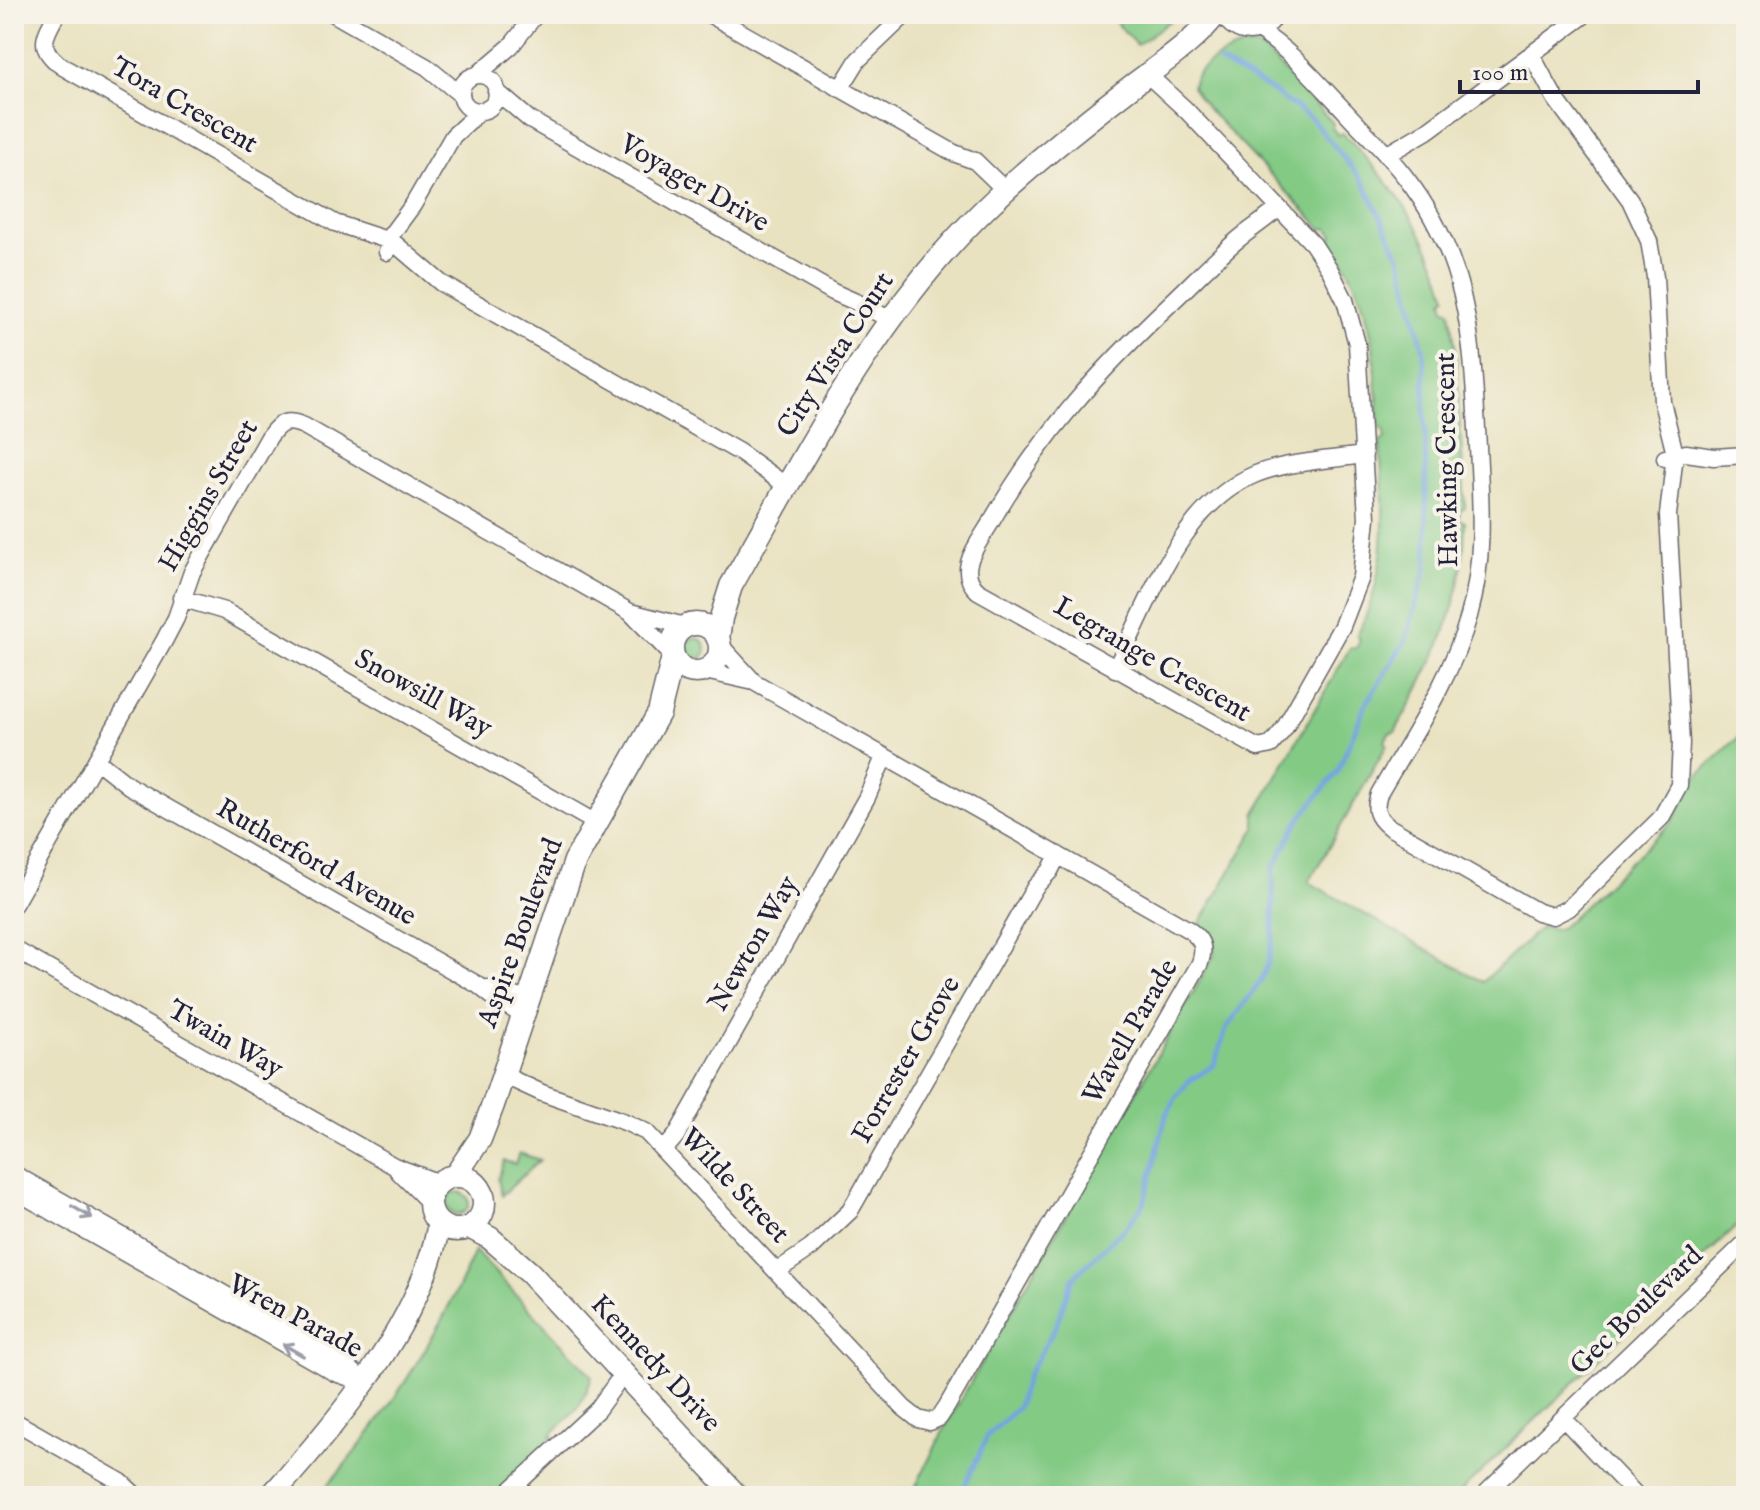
<svg xmlns="http://www.w3.org/2000/svg" width="1760" height="1510" font-family="'IM FELL English',serif">
  <style>
    .green { fill: #83ca85; stroke: #527660; stroke-width: 2 }
    .lines { fill: none; stroke-linecap: round; stroke-linejoin: round }
    .stream { stroke: #74a4de; stroke-width: 5 }
    .street-casing { stroke: #68656a; stroke-width: 19 }
    .secondary-casing { stroke: #68656a; stroke-width: 25 }
    .street { stroke: #fff; stroke-width: 16 }
    .secondary { stroke: #fff; stroke-width: 22 }
    .oneway { stroke: #9c9ca7 }
    .labels { text-anchor: middle; dominant-baseline: central; stroke-width: 8; stroke-linejoin: round; paint-order: stroke }
    .street-label { font-size: 28px; fill: #22223b; stroke: #f7f3e8 }
  </style>
  <rect width="100%" height="100%" fill="#f7f3e8"/>
  <filter id="ink" filterUnits="userSpaceOnUse"><feTurbulence type="fractalNoise" baseFrequency=".0125" numOctaves="2"/><feDisplacementMap in="SourceGraphic" scale="16" xChannelSelector="R" yChannelSelector="G"/><feConvolveMatrix kernelMatrix="1 2 1 2 8 2 1 2 1" color-interpolation-filters="sRGB"/></filter>
  <filter id="wash" filterUnits="userSpaceOnUse"><feTurbulence type="fractalNoise" baseFrequency=".006" numOctaves="4" result="noise"/><feDisplacementMap in="SourceGraphic" scale="32" xChannelSelector="R" yChannelSelector="G"/><feGaussianBlur stdDeviation="1.8" result="paint"/><feColorMatrix in="noise" values="0 0 0 0 0 0 0 0 0 0 0 0 0 0 0 0 0 1.4 0 .05"/><feComposite in="paint" operator="in"/></filter>
  <g filter="url(#wash)">
    <rect width="100%" height="100%" fill="#e9e2c1"/>
    <!-- green -->
    <path class="green" d="M1108 14H1179L1137 45Z
      M1250 46 1258 47 1270 56 1333 123 1332 128 1338 135 1343 133C1392 184 1426 227 1447 296L1443 300 1445 309 1450 310 1456 352 1465 508 1460 511V519L1465 522C1465 605 1434 662 1395 732L1389 733 1385 741 1387 745 1309 882 1483 982 1541 927 1555 930 1562 927 1669 825 1679 811 1692 781 1746 730V1217L1456 1496H911L944 1429 1214 956V938L1199 925 1255 829V814L1350 648H1356L1360 640 1357 635C1390 570 1384 512 1380 442L1385 439 1384 430 1379 427C1375 350 1375 308 1331 240L1333 234 1327 228 1322 229 1207 108 1192 87C1194 66 1231 48 1250 46Z
      M684 649a11 11 0 1 1 22 0a11 11 0 1 1-22 0Z
      M519 1153 540 1160 502 1195 498 1179 504 1161 515 1164Z
      M447 1203a11 11 0 1 1 22 0a11 11 0 1 1-22 0Z
      M475 1251 592 1376C584 1405 572 1414 551 1435L555 1439 494 1496H318C383 1424 436 1340 475 1251Z"/>
    <g class="lines">
      <!-- stream -->
      <path class="stream" d="M960 1496 988 1435 1017 1408 1027 1376 1056 1326 1072 1279 1127 1226 1144 1204 1166 1116 1176 1097 1188 1082 1214 1065 1227 1027 1261 981 1268 963 1273 938V870L1299 820 1338 771 1365 706 1406 639 1427 565 1424 352 1401 259 1363 181 1312 119 1266 87 1220 62"/>
    </g>
  </g>
  <g filter="url(#ink)">
    <g class="lines">
      <defs>
        <path id="street" d="M57 14C43 38 37 49 63 67L335 223 393 242 441 283 739 452 788 487
          M334 14 427 67 461 95
          M709 14 954 153 975 161 1005 190
          M1256 29C1291 50 1317 82 1345 111 1365 133 1388 154 1406 178 1472 263 1472 346 1478 447 1481 504 1485 560 1469 616 1451 679 1412 737 1379 794 1374 809 1376 817 1389 827L1538 912 1553 916 1569 908 1661 818 1679 785 1681 743 1668 515 1675 454 1662 402 1655 277 1649 241 1630 200 1555 98 1531 54
          M1147 74 1186 110 1313 244 1330 270 1345 300 1357 344 1367 518 1361 577 1342 626 1284 729 1271 745 1258 748 978 591C954 570 979 543 991 522 1042 433 1099 371 1173 301 1194 281 1214 260 1235 242 1249 230 1265 220 1279 208
          M477 75 511 46 536 14
          M461 93a18 18 0 1 1 36 0a18 18 0 1 1-36 0Z
          M840 89 858 60 906 14
          M496 91 530 120 833 292 865 306 890 320
          M1386 155 1427 131 1583 16
          M387 252 390 236 413 205 453 136 480 111
          M1665 458 1686 453 1714 457 1746 455
          M181 598 224 611 596 823
          M631 613 672 655
          M720 645 754 682
          M1115 669C1150 602 1179 506 1256 474 1283 463 1334 459 1364 455
          M96 760 129 786 478 985 498 1001 523 1015
          M14 904 164 641 176 618 192 572 269 437C280 421 287 419 304 426L630 612 685 626
          M14 949 394 1166 439 1183
          M487 988 528 1000
          M503 1075 542 1093 625 1122 646 1132 904 1408 918 1419 930 1422 939 1418 947 1406 1200 963C1205 948 1203 940 1189 930L754 682 705 671
          M664 1150 676 1136 867 797 884 757
          M398 1171 430 1203
          M14 1174 343 1362 364 1382
          M14 1190 335 1373 362 1382
          M777 1271 811 1248 850 1211 1035 887 1050 871 1058 855
          M1563 1418 1746 1242
          M14 1421 121 1482 136 1496
          M504 1496 597 1410 623 1374
          M1483 1496 1563 1418 1637 1496"/>
        <path id="secondary" d="M1226 14C1238 34 1261 34 1273 14
          M672 648a24 24 0 1 1 48 0a24 24 0 1 1-48 0Z
          M718 639 721 618 731 586C806 454 875 316 985 209 1028 167 1076 129 1124 92 1156 67 1191 46 1216 14
          M455 1176 480 1139 493 1105 575 861 659 713 673 657
          M430 1203a27 27 0 1 1 54 0a27 27 0 1 1-54 0Z
          M469 1227 490 1238 530 1273 737 1496
          M271 1496C336 1424 423 1321 439 1223"/>
      </defs>
      <!-- street casing -->
      <use href="#street" class="street-casing"/>
      <!-- secondary casing -->
      <use href="#secondary" class="secondary-casing"/>
      <!-- street -->
      <use href="#street" class="street"/>
      <!-- secondary -->
      <use href="#secondary" class="secondary"/>
    </g>
    <!-- one-way arrows -->
    <defs><path id="oneway-shaft" d="M-6 0H5M1.5-3L5.5 0L1.5 3" fill="none" stroke-width="1.6" stroke-linecap="round" stroke-linejoin="round" transform="scale(2)"/></defs>
    <g class="oneway">
      <use href="#oneway-shaft" transform="translate(82 1212) rotate(30)"/>
      <use href="#oneway-shaft" transform="translate(293 1350) rotate(-150)"/>
    </g>
  </g>
  <g class="labels">
    <!-- street labels -->
    <g class="street-label">
      <text transform="translate(184 106) rotate(30)">Tora Crescent</text>
      <text transform="translate(694 184) rotate(30)">Voyager Drive</text>
      <text transform="translate(836 355) rotate(-57)">City Vista Court</text>
      <text transform="translate(1448 460) rotate(-91)">Hawking Crescent</text>
      <text transform="translate(209 496) rotate(-60)">Higgins Street</text>
      <text transform="translate(1152 660) rotate(30)">Legrange Crescent</text>
      <text transform="translate(423 694) rotate(29)">Snowsill Way</text>
      <text transform="translate(316 863) rotate(30)">Rutherford Avenue</text>
      <text transform="translate(521 933) rotate(-70)">Aspire Boulevard</text>
      <text transform="translate(754 944) rotate(-60)">Newton Way</text>
      <text transform="translate(1131 1032) rotate(-60)">Wavell Parade</text>
      <text transform="translate(225 1040) rotate(30)">Twain Way</text>
      <text transform="translate(907 1060) rotate(-60)">Forrester Grove</text>
      <text transform="translate(734 1186) rotate(47)">Wilde Street</text>
      <text transform="translate(1637 1311) rotate(-44)">Gec Boulevard</text>
      <text transform="translate(295 1317) rotate(28)">Wren Parade</text>
      <text transform="translate(655 1364) rotate(47)">Kennedy Drive</text>
    </g>
  </g>
  <!-- margin -->
  <rect width="1760" height="1510" fill="none" stroke="#f7f3e8" stroke-width="48"/>
  <!-- scale -->
  <path d="M1460 80v12h238v-12" fill="none" stroke="#22223b" stroke-width="4"/>
  <text x="1472" y="80" font-size="24" fill="#22223b" stroke="#f7f3e8" stroke-width="6" paint-order="stroke">100 m</text>
</svg>
